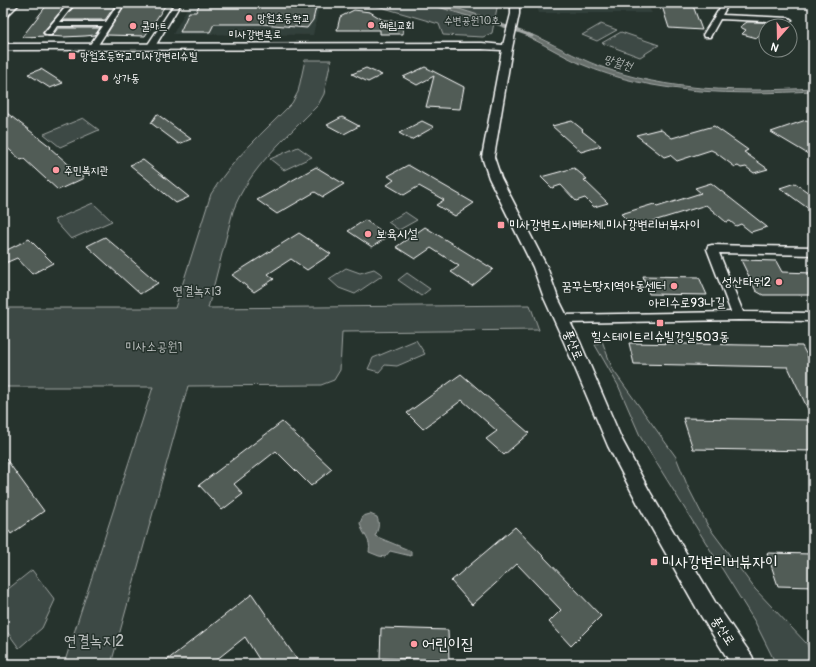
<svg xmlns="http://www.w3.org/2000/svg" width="816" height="667" font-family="Pangolin,'Poor Story',sans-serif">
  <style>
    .built { fill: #333f3a }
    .green { fill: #3e4944; stroke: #9ea4a2 }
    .water { fill: #67706c; stroke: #a4a9a7 }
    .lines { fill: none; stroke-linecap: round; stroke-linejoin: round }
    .stream { stroke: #a4a9a7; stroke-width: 3 }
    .building { fill: #515c57; stroke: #fff }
    .minor-casing { stroke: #fff; stroke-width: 3 }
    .tertiary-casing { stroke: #fff; stroke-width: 3 }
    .secondary-casing { stroke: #fff; stroke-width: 3 }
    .minor { fill: #26332d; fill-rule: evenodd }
    .tertiary { fill: #26332d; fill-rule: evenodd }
    .secondary { fill: #26332d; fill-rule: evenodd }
    .poi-dot { fill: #ff9aa2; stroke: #26332d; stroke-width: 1.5 }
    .labels { text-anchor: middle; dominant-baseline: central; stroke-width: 3; stroke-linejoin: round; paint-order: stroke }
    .far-poi-label { font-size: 11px; fill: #fff; stroke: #26332d; text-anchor: start }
    .far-park-label { font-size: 11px; fill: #bbbfbe; stroke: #26332d }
    .far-street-label { font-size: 11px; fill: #fff; stroke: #26332d }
    .far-water-label { font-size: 12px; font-style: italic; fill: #b3b8b6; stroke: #26332d }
    .poi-label { font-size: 13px; fill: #fff; stroke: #26332d; text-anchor: start }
    .park-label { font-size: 13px; fill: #bbbfbe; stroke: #26332d }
    .street-label { font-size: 13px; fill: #fff; stroke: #26332d }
    .near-poi-label { font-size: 16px; fill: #fff; stroke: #26332d; text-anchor: start }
    .near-park-label { font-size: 16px; fill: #bbbfbe; stroke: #26332d }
  </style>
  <rect width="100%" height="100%" fill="#26332d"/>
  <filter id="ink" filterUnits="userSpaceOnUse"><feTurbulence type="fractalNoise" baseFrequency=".025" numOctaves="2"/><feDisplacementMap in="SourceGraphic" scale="8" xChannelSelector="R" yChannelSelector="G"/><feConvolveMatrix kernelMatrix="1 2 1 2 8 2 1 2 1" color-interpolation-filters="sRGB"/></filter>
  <g filter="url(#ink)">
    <!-- built -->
    <path class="built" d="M190 3H320L313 35 173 34Z
      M536 3H646L652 13H539Z"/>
    <!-- green -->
    <path class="green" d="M367 3H498L492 33 483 37 443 35 439 24Z
      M601 24 617 30 597 41 582 35Z
      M621 32 659 45 640 57 602 43Z
      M305 60H331L324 94 318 105C287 137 249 168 233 211L208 308 530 305 539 330 342 332 340 370 334 380 321 385 188 386 111 664H64L153 387H3V308H175L211 194C232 159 264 132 292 103L298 92Z
      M83 118 99 130 60 147 44 134Z
      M298 147 312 157 284 170 270 159Z
      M93 203 112 221 71 239 54 220Z
      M405 212 417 220 399 230 388 222Z
      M346 268 360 273 374 269 383 275 355 294 339 288 329 279Z
      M407 273 430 289 421 296 398 280Z
      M416 340 425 354 397 366 385 365 379 372 368 369 373 358Z
      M602 341 613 370 676 457 688 487 708 526 755 589 807 644 813 659V664H776L755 622 641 438 618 385 595 345Z
      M32 570 55 600 42 628 19 648 3 626V593Z"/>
    <!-- water -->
    <path class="water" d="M425 3C448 3 472 14 495 20L494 24Z
      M528 33C552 43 575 57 599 66 668 92 741 92 813 88V91C738 95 652 95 581 64 563 56 545 45 527 36Z
      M370 514 377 517C380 525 378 529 375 536L411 551V556L390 551 385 557 379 556 369 552C372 539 362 535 360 523L363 516Z"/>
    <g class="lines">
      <!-- stream -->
      <path class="stream" d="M490 21 532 36"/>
    </g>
    <!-- building -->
    <path class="building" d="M96 3H117L105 20H63L75 5H94Z
      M126 3H167L145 36 106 35Z
      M200 3H317L313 20 307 28 262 24H214L210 32H180L189 12H196Z
      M661 3H692L702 30 669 28Z
      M47 5H66L43 32V34L48 36 22 37Z
      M354 10 370 12 383 20 404 21 403 34H380V30H337L340 17Z
      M747 22H766V30L757 38 742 34 746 30 740 27Z
      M58 28H100L95 35 85 36 63 37 48 36H52Z
      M425 67 464 87 460 109 426 107 434 76 417 85 403 77Z
      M366 68 382 75 368 82 352 74Z
      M41 69 63 83 50 88 28 74Z
      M3 110 51 147 50 148 84 178 58 190 24 159 21 160 3 144Z
      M157 114 191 139 179 144 151 123Z
      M342 117 359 126 344 134 327 125Z
      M806 120 813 124V157L771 132Z
      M422 121 434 127 411 140 399 133Z
      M572 121 583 130 582 131 601 146 581 152 552 126Z
      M714 126 748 150 744 152 768 169 754 173 746 167 741 168 738 166 735 167 715 152 711 150 677 161 670 155 664 157 636 135 660 129 672 138Z
      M143 160 189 197 176 203 130 165Z
      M408 165 474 203 455 216 436 205 444 200 419 186 404 195 387 185 394 180 388 176Z
      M316 167 344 184 323 197 315 192 277 214 257 200Z
      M574 168 587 179 584 180 608 203 594 207 585 198 576 201 561 185 552 188 541 177Z
      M711 183 767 227 751 232 741 224 736 226 730 221 726 222 706 205 634 227 621 214 654 204 657 207 701 193 695 188Z
      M795 183 813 196V212L780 188Z
      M365 220 389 236 372 247 348 231Z
      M425 227 493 269 472 286 451 272 459 266 431 248 415 259 396 247Z
      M299 233 331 254 307 270 291 259 268 274 274 279 254 292 232 275Z
      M105 237 158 283 140 294 87 246Z
      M29 239 53 263 32 274 17 258 3 264V252Z
      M741 260 776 261 782 272 813 273V295H763L756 291Z
      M643 276 699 277 707 295 649 294Z
      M629 343 802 346 813 367V451L693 449 683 418 813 420 788 367 634 364Z
      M461 374 529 433 504 455 486 439 497 431 462 400 423 429 407 413Z
      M282 422 332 469 311 486 276 451 234 484 243 494 222 510 199 485Z
      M3 455 44 511 11 534 3 522Z
      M515 527 601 616 571 646 549 622 561 610 517 564 472 605 451 581Z
      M767 553 813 554V587L778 586Z
      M252 594 300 664H262L245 637 211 664H162Z
      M381 628 448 630 449 660 380 658Z"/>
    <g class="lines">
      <defs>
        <path id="minor" d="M69 3H75L60 22H106L119 3H125L96 48H93L89 46 103 26H57L51 35H48L44 33Z
          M175 3H181L154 48H148L147 46Z
          M723 3H729L722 15 789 18 792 20 789 22 720 19 710 37H704L703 35Z
          M712 245 813 247V255L719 253 743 312 813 313V321L739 320 562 323 558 322 556 319 558 316 562 315 731 312 707 249 708 246Z"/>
        <path id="tertiary" d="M511 3H519V14L512 48 494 157 501 178 547 267 558 298 580 342 621 438 650 492 715 602 752 656 755 664H731L701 616 638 504 608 446 564 342 544 298 533 267 489 178 482 157 502 50 482 49 3 50V44L482 43 503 45 511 14Z"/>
        <path id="secondary" d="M10 3H20L6 17 3 18V10Z"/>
      </defs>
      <!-- minor casing -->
      <use href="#minor" class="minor-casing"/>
      <!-- tertiary casing -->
      <use href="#tertiary" class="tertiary-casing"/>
      <!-- secondary casing -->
      <use href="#secondary" class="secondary-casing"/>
      <!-- minor -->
      <use href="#minor" class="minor"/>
      <!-- tertiary -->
      <use href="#tertiary" class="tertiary"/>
      <!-- secondary -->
      <use href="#secondary" class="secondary"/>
    </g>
  </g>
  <!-- markers -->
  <g class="poi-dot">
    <circle cx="249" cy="18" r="4"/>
    <circle cx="371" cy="25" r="4"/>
    <circle cx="133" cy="26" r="4"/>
    <rect x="68" y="52" width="8" height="8" rx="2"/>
    <circle cx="105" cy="78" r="4"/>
    <circle cx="56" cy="170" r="4"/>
    <rect x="497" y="221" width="8" height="8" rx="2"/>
    <circle cx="368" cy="234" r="4"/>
    <circle cx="779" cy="282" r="4"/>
    <circle cx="674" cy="286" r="4"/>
    <rect x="656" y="319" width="8" height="8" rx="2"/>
    <rect x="650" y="558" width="8" height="8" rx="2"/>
    <circle cx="414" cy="644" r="4"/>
  </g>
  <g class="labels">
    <!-- far-poi labels -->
    <g class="far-poi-label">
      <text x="257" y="18">망월초등학교</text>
      <text x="379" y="25">혜림교회</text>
      <text x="141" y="26">쿨마트</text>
      <text x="80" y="56">망월초등학교.미사강변리슈빌</text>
      <text x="113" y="78">상가동</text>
      <text x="64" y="170">주민복지관</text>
    </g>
    <!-- far-park labels -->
    <g class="far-park-label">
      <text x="472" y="20">수변공원10호</text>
    </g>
    <!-- far-street labels -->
    <g class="far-street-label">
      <text x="255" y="34">미사강변북로</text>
    </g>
    <!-- far-water labels -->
    <g class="far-water-label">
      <text transform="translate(618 63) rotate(16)">망월천</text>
    </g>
    <!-- poi labels -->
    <g class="poi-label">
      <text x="509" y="225">미사강변도시베라체.미사강변리버뷰자이</text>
      <text x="376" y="234">보육시설</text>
      <text x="771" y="282" text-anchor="end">성산타워2</text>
      <text x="666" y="286" text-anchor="end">꿈꾸는땅지역아동센터</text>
      <text x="660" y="337" text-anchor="middle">힐스테이트리슈빌강일503동</text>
    </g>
    <!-- park labels -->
    <g class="park-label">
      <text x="197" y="291">연결녹지3</text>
      <text x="154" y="347">미사소공원1</text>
    </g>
    <!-- street labels -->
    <g class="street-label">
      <text transform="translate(687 303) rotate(-1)">아리수로93나길</text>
      <text transform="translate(573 345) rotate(67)">풍산로</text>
      <text transform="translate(723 631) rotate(57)">풍산로</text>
    </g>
    <!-- near-poi labels -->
    <g class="near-poi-label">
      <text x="662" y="562">미사강변리버뷰자이</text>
      <text x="422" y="644">어린이집</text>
    </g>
    <!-- near-park labels -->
    <g class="near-park-label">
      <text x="94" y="641">연결녹지2</text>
    </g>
  </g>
  <!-- margin -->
  <rect width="816" height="667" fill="none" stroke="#26332d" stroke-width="16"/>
  <rect x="8" y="8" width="800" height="651" fill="none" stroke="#fff" stroke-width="1.5" filter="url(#ink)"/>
  <!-- north arrow -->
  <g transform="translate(778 38) rotate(200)"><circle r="19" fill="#26332d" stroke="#7d8581"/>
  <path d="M0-3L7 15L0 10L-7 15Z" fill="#ff9aa2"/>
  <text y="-6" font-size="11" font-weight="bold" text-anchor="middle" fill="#ffffff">N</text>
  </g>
</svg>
